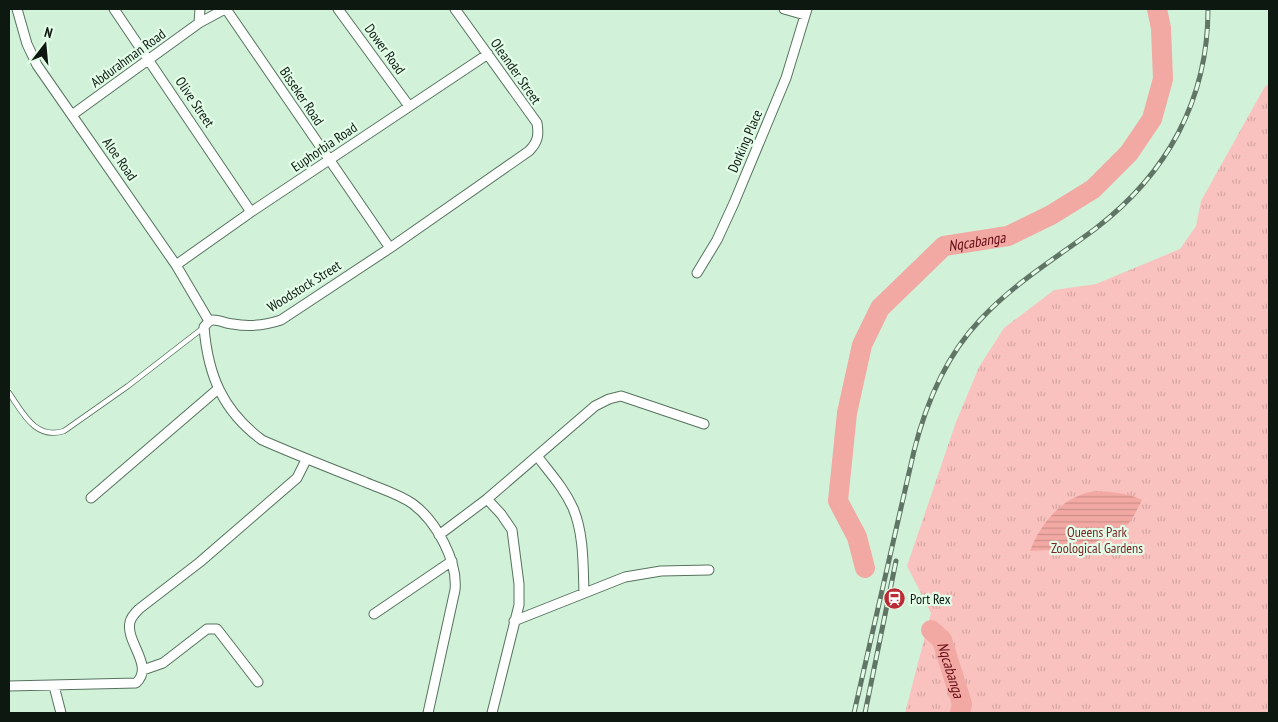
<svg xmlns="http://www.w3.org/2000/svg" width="1278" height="722" font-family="'PT Sans Narrow',sans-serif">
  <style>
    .park { fill: url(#park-tufts) }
    .water { fill: url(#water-rules) }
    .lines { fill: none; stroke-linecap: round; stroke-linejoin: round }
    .river { stroke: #f2a8a3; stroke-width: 20 }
    .lane-casing { stroke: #56735e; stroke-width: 6 }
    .street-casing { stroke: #56735e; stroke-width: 11 }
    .lane { stroke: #fff; stroke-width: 4.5 }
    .street { stroke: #fff; stroke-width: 9 }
    .rail-casing { stroke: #607565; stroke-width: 5 }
    .rail { stroke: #e3fde9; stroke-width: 3; stroke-dasharray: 9; stroke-linecap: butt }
    .labels { text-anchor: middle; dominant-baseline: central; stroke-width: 4.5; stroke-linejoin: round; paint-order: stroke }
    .street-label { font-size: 14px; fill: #0d1910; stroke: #e3fde9 }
    .park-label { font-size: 14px; fill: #7a2526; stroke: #e3fde9 }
    .poi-label { font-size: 14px; fill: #0d1910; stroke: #e3fde9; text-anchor: start }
    .water-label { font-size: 15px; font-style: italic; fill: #630b13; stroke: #e3fde9 }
  </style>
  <defs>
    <pattern id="park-tufts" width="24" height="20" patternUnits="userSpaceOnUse" patternTransform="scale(1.25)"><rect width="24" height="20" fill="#fac2be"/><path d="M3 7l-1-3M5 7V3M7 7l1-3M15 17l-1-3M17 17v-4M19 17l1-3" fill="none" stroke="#d5a6a2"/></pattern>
    <pattern id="water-rules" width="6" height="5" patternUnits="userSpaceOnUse" patternTransform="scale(1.25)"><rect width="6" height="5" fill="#f2a8a3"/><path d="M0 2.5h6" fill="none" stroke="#ce908b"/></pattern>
  </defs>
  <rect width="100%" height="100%" fill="#d1f2d9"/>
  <!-- park -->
  <path class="park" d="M1269 83V713H905L931 613 907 566 956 422 979 367 1004 328 1054 290 1096 284 1180 249 1196 226 1201 201 1264 88Z"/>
  <!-- water -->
  <path class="water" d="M1096 491C1110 492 1129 493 1142 500 1137 509 1133 520 1125 527 1122 529 1117 531 1114 533 1089 549 1060 550 1030 551 1041 522 1064 495 1096 491Z"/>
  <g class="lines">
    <!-- river -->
    <g class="river">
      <path id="s1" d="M865 568 857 537 838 501 847 413 862 345 880 308 944 246 1008 236 1051 215 1093 189 1129 153 1152 119 1163 79 1161 28 1157 9"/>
      <path id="s2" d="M931 630 942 640 962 704 960 713"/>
    </g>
    <defs>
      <path id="lane" d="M9 393C23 413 35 440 64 431L128 386 203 328"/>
      <path id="street" d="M17 9 27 44 37 65 176 265 209 321
        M114 9 251 212
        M226 9 390 248
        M338 9 409 106
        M784 9 805 15
        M199 23 200 9
        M72 115 199 23 225 9
        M176 265 251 212 488 54
        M697 273 717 240 734 203 786 78 807 9
        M537 456C550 473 564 488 573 508 584 534 583 565 584 593
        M91 498 218 389
        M487 499 501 514 512 530 519 584V605L492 713
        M439 535 487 499 595 406 609 399 621 396 704 424
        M374 614 452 561
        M514 621 625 577 661 571 709 570
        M143 670 163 663 207 629H217L258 682
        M9 686 136 683C155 666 125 642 130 622 131 617 135 613 139 609L200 562 297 478 306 460
        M54 686 61 713
        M428 713 455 590C458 561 436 521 413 504 399 494 381 489 365 482 330 468 296 455 262 440 223 411 208 376 204 327 207 324 208 320 213 320 220 320 227 324 233 324 249 327 266 325 281 320L390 248 529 151C538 142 539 135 537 123L455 9"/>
    </defs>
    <!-- lane casing -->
    <use href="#lane" class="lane-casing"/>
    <!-- street casing -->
    <use href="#street" class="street-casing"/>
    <!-- lane -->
    <use href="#lane" class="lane"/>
    <!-- street -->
    <use href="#street" class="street"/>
    <defs>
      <path id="rail" d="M854 713 914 451C926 403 946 356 980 320 1013 284 1056 258 1095 229 1167 174 1208 100 1208 9
        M865 713 896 561"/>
    </defs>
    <!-- rail casing -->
    <use href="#rail" class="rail-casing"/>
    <!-- rail -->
    <use href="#rail" class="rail"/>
  </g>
  <!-- icons -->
  <defs>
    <symbol id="station-disc" viewBox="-11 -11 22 22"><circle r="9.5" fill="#bb2b34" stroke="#e3fde9"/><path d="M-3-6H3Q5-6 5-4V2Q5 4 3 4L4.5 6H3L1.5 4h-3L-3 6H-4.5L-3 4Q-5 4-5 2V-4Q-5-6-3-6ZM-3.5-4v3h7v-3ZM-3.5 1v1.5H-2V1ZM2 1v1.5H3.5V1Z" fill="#fff"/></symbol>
  </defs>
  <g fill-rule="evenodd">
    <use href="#station-disc" x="882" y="586" width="25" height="25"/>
  </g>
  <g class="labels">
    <!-- street labels -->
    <g class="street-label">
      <text transform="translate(385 49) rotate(54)">Dower Road</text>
      <text transform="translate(128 58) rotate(-36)">Abdurahman Road</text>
      <text transform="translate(516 71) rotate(55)">Oleander Street</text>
      <text transform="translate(302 96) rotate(56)">Bisseker Road</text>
      <text transform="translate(195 102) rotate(56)">Olive Street</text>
      <text transform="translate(745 141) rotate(-67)">Dorking Place</text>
      <text transform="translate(324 147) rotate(-34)">Euphorbia Road</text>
      <text transform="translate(120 159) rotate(55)">Aloe Road</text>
      <text transform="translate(304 286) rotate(-32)">Woodstock Street</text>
    </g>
    <!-- park labels -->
    <g class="park-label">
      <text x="1097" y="532">Queens Park<tspan x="1097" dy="16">Zoological Gardens</tspan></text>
    </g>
    <!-- poi labels -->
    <g class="poi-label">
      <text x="910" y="599">Port Rex</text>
    </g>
    <!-- water labels -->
    <g class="water-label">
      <text stroke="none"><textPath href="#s1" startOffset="394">Nqcabanga</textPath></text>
      <text stroke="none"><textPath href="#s2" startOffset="46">Nqcabanga</textPath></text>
    </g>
  </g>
  <!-- border -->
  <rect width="1278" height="722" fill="none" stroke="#0d1910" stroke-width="20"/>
  <!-- north arrow -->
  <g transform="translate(45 45) rotate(16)" stroke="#e3fde9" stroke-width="4" paint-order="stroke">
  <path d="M0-4L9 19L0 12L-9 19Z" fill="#0d1910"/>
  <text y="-8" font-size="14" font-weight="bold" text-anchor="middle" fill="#0d1910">N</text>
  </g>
</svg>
